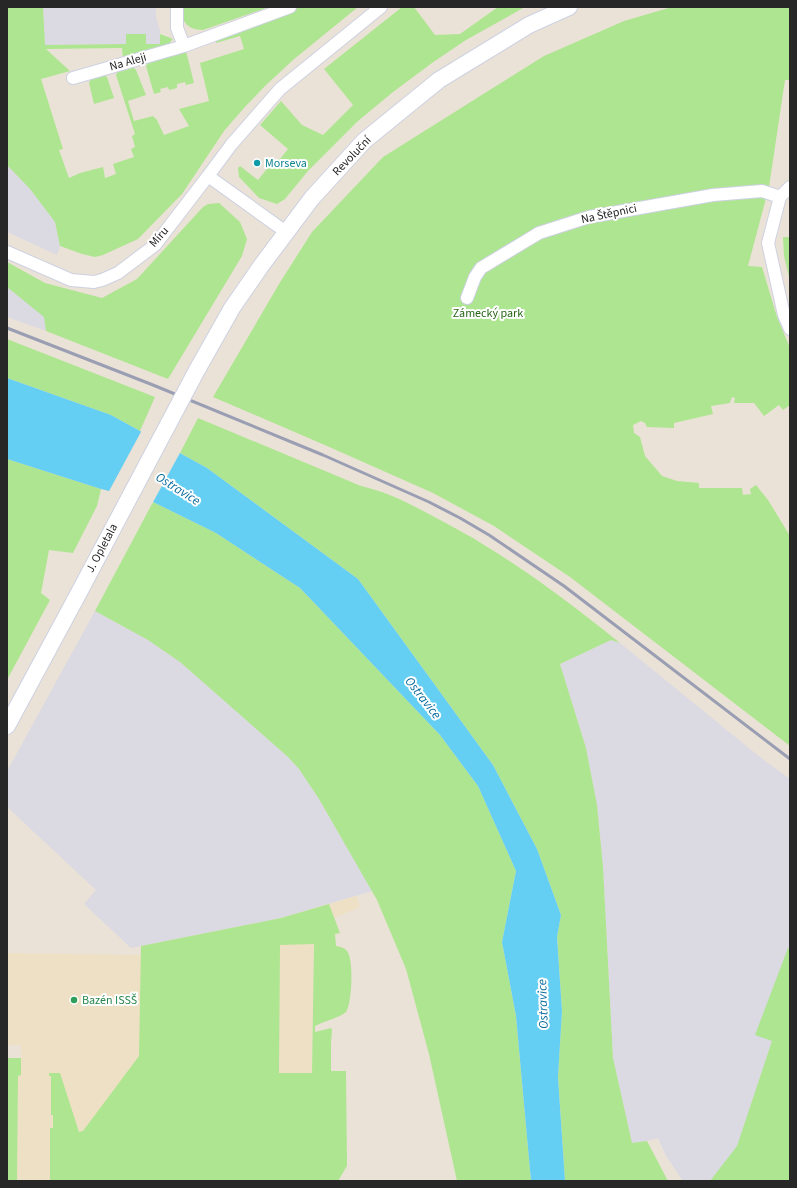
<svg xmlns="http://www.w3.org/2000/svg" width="797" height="1188" font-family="'Source Sans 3',sans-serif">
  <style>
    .industrial { fill: #dbd9e2 }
    .education { fill: #eee0c5 }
    .green { fill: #aee590; fill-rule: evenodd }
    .water { fill: #64cff3 }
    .pier { fill: #ebe2d7 }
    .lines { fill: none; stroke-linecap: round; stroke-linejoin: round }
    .minor-casing { stroke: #cdd1e1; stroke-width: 14 }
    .secondary-casing { stroke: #cdd1e1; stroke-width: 18 }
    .minor { stroke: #fff; stroke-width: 12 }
    .secondary { stroke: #fff; stroke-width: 16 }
    .rail { stroke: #9a9eb3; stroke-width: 3 }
    .secondary-bridge-casing { stroke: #cdd1e1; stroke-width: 18; stroke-linecap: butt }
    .secondary-bridge { stroke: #fff; stroke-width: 16 }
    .culture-dot { fill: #0f9aa8; stroke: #fff; stroke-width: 1.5 }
    .leisure-dot { fill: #2e9e5b; stroke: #fff; stroke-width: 1.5 }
    .labels { text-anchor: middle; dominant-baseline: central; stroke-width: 4; stroke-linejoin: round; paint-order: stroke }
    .street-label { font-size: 12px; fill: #272727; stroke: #fff }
    .culture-label { font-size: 12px; fill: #0d838f; stroke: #fff; text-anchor: start }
    .park-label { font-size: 12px; fill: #276516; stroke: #fff }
    .leisure-label { font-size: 12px; fill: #27864d; stroke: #fff; text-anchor: start }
    .water-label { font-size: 13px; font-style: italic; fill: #076a9b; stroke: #fff }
  </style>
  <rect width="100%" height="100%" fill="#ebe2d7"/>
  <!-- industrial -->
  <path class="industrial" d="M43 7H156V17L160 30V44H146V34H126V44L45 45Z
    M7 165 30 189 55 222 60 246 57 255 7 232Z
    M7 262 61 294 46 331 7 317Z
    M95 611 148 640 180 662 288 757 299 769 319 799 372 891 281 918 131 948 84 904 96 890 7 807V771Z
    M611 640 620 643 760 757 790 779V1181H683L666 1156 658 1138 647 1141 632 1143 613 1058 603 867 597 805 586 748 560 664Z"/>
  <!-- education -->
  <path class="education" d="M356 896 360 907 334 918 340 933 314 940 312 1073H279L294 1181H17L18 1075H21V1045H7V953L141 955 281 918Z"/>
  <!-- green -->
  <path class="green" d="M7 7H43L45 45 126 44V34H146V44H160V34L173 39 170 42 171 48 123 60 122 48 46 49 70 71 41 79 63 149 59 150 69 178 80 173 103 167 105 178 116 174 113 164 134 157 131 149 135 147 132 136 135 134 116 75 119 69 132 66 136 70 146 95 128 101 134 121 153 116 157 120 164 135 189 126 179 109 209 101 200 63 244 49 240 36 216 43V41L242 32V30L300 7H358L293 60 265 86 244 108 224 131 182 194 138 239 103 255 95 257 82 254 60 246 55 222 30 189 7 165Z
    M182 7H269L203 30C187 30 181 22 182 7Z
    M402 7H414L435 35 460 34 498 7H525L466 40 432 63 393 92 358 121 308 171 285 199 277 204 259 198 239 177 238 168 240 166 258 180 274 160 280 159 288 149 260 125 281 101 302 125 323 135 353 105 324 69Z
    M672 7H790V80H785L769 187 748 266 762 267 777 317 790 348V405L783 410 779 405 764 416 754 403H734L735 398 732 397 730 403 711 406 713 414 674 423V428L647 427 645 423 641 421 633 425 634 433 640 437 645 456 662 476 677 481 699 483V488H742L743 495 751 494 750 489 756 485 768 500 790 536V746L570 577 494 526 433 493 327 446 213 397 279 284 312 232 383 157 544 56 624 21Z
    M186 51 194 83 186 85 185 82 177 84V88L169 90 168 87 160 89 161 92 154 94 146 66 150 61Z
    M102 74 107 77 114 98 94 104 89 83 92 76Z
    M219 203 240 222 247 239 242 256 168 379 46 331 44 317 7 287V262L45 283 102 298 137 279 203 207 208 204Z
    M783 237H790V281L784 256Z
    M7 339 155 397 140 431 111 415 7 378Z
    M198 418 361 486C389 492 416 507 442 521 456 529 471 536 484 545 532 574 576 608 620 643L611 640 560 664 586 748 597 805 603 867 613 1058 632 1143 647 1141 668 1181H565L558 1076 562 1011 557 937 561 915 537 849 493 765 358 579 207 468 180 453Z
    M7 459 101 489 97 506 73 553 49 550 41 593 50 600 7 680Z
    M153 502 216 533 300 588 440 735 478 786 516 871 502 942 516 1016 531 1181H457L429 1054 406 969 377 900 319 799 299 769 288 757 180 662 148 640 95 611Z
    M329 904 340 933 335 934 336 946C340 947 344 947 347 951 354 959 352 1004 346 1012 341 1017 322 1022 315 1026V1032L331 1028 332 1030 331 1043V1071H346L347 1166 338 1181H50V1128H53V1115H51V1076H49V1073H60L79 1132 83 1131 139 1056 141 946 281 918ZM314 944 312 1073H279L280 945Z
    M788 948H790V1181H710L737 1146 772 1041 755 1035Z
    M7 1058H21V1075L18 1076 17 1181H7Z"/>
  <!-- water -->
  <path class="water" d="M7 378 111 415 207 468 358 579 493 765 537 849 561 915 557 937 562 1011 558 1077 565 1181H531L516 1016 502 942 516 871 478 786 440 735 300 588 216 533 153 502 101 489 7 459Z"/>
  <!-- pier -->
  <path class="pier" d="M142 430 181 451 152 504 108 493Z"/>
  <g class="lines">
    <defs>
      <path id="minor" d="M177 7V28L184 46
        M73 78 184 46 290 7
        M208 176 231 145 280 89 381 7
        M790 187 780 197 768 243 784 315 790 329
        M7 252 71 280 94 282 102 280 118 273 155 245 208 176 286 232
        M467 298 475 277 481 268 539 233 589 217 713 195 762 191 780 197"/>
      <path id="secondary" d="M197 370 232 308 261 266 312 198 364 141 439 80 529 25 569 7
        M7 726 75 600"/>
    </defs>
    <!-- minor casing -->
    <use href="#minor" class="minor-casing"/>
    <!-- secondary casing -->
    <use href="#secondary" class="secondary-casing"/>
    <!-- minor -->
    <use href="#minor" class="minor"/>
    <!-- secondary -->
    <use href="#secondary" class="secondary"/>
    <!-- rail -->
    <path class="rail" d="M7 328 153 385 323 455 429 502 460 518 489 535 564 586 790 759"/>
    <defs>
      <path id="secondary-bridge" d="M75 600 197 370"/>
    </defs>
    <!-- secondary-bridge casing -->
    <use href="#secondary-bridge" class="secondary-bridge-casing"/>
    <!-- secondary-bridge -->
    <use href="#secondary-bridge" class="secondary-bridge"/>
  </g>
  <!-- markers -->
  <circle class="culture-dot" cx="257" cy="163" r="4"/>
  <circle class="leisure-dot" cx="74" cy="1000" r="4"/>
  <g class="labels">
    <!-- street labels -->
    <g class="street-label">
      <text transform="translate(128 62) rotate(-16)">Na Aleji</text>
      <text transform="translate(352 156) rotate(-46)">Revoluční</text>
      <text transform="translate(609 214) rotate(-12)">Na Štěpnici</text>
      <text transform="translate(159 237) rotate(-49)">Míru</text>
      <text transform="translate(102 548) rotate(-62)">J. Opletala</text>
    </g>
    <!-- culture labels -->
    <g class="culture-label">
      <text x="265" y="163">Morseva</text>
    </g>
    <!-- park labels -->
    <g class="park-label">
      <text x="488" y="313">Zámecký park</text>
    </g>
    <!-- leisure labels -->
    <g class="leisure-label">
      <text x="82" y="1000">Bazén ISSŠ</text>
    </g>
    <!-- water labels -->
    <g class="water-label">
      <text transform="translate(178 489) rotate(32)">Ostravice</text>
      <text transform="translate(423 698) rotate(52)">Ostravice</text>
      <text transform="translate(543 1004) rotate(-92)">Ostravice</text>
    </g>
  </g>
  <!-- border -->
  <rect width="797" height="1188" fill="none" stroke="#272727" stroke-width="16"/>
</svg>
